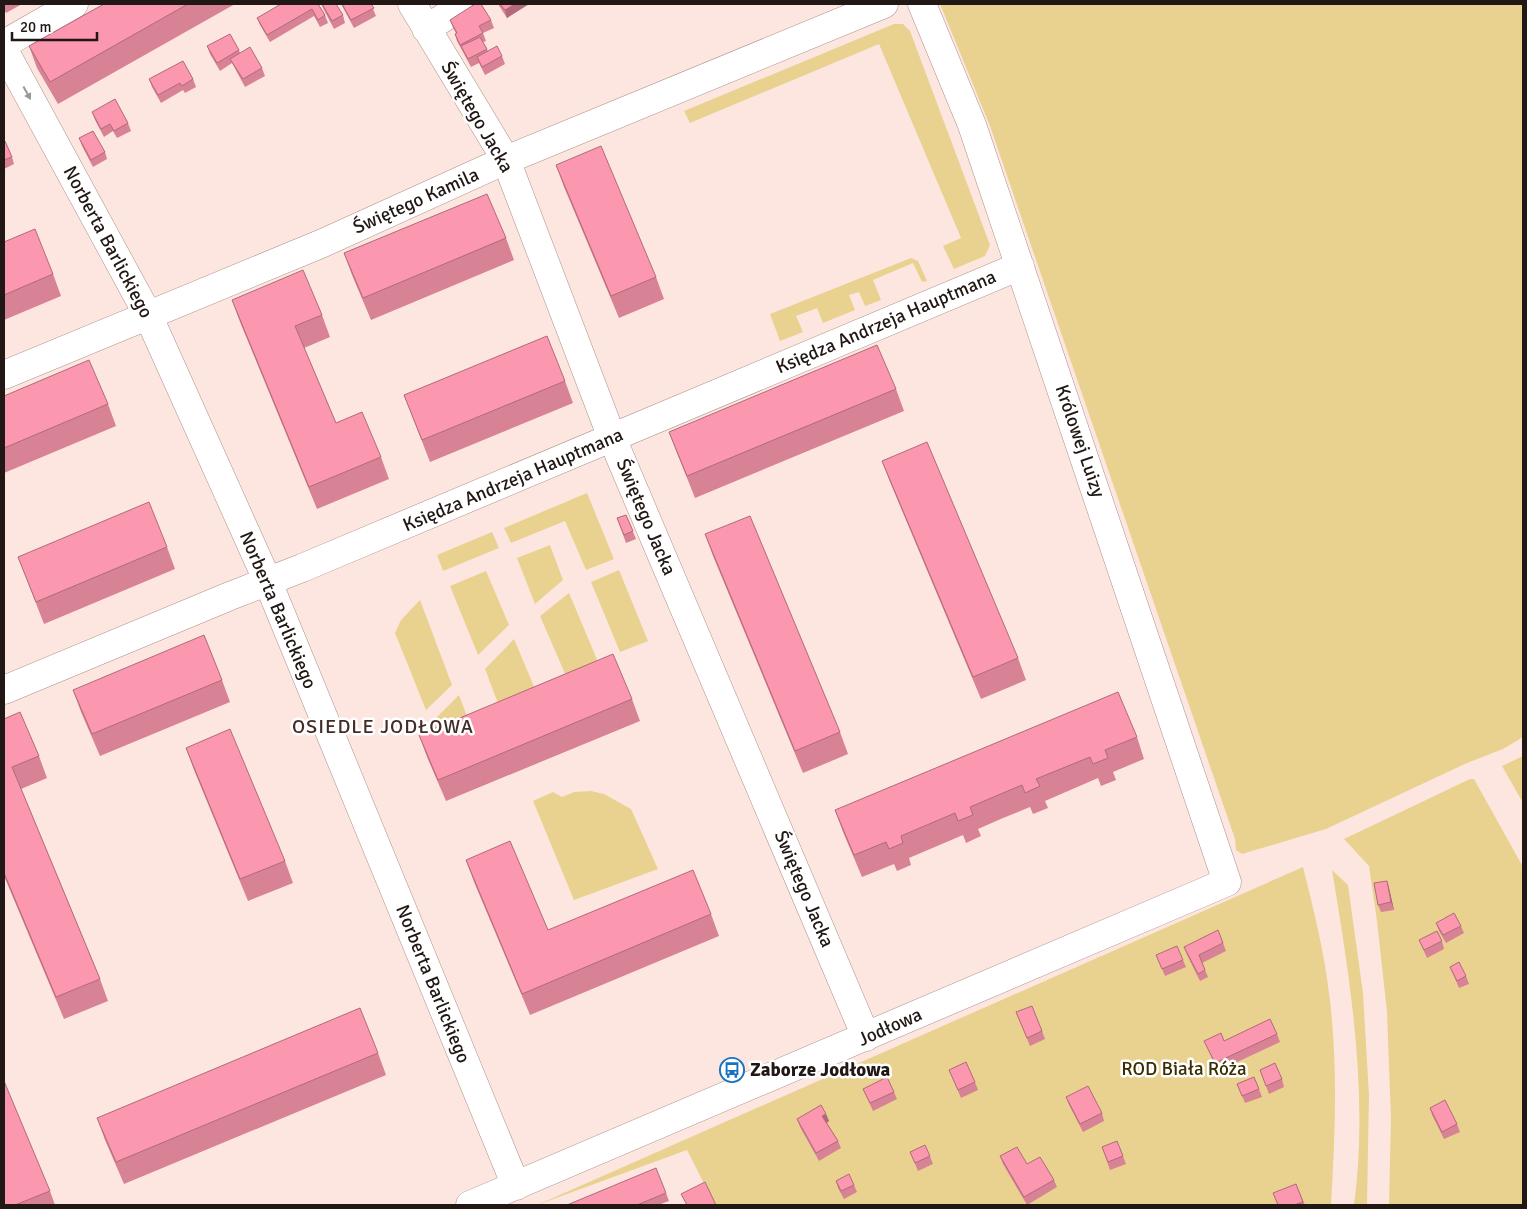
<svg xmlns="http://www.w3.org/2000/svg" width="1527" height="1209" font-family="Signika,sans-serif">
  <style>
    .green { fill: #e9d28f }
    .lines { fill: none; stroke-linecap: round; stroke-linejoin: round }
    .minor-casing { stroke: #ac918a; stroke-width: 29 }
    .minor { stroke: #fff; stroke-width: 28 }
    .wall { fill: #d88296 }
    .shaded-wall { fill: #b06a7a }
    .building { fill: #fb97af; stroke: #b06a7a }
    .oneway { fill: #9b9796 }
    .labels { text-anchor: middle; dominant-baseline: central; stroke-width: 5; stroke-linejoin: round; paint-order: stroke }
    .street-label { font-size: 19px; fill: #211715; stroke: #fff }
    .park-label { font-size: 19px; fill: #3a2d01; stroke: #fff }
    .poi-label { font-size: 19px; font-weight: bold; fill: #211715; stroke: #fff; text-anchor: start }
    .neighbourhood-label { font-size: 20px; letter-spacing: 1px; fill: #412c27; stroke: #fff }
  </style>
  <rect width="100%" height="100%" fill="#fde6e0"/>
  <!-- green -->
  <path class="green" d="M940 4H1523V737L1503 749 1467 763 1326 829 1242 854 1236 850 1235 839 990 126Z
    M894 24H903L910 31 990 245 985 256 954 269 943 246 961 238 879 44 690 123 684 111Z
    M911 258 918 261 927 281 922 282 913 263 873 280 881 300 865 306 859 292 849 295 855 310 823 323 817 308 796 316 803 332 780 341 770 314Z
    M587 493 614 559 586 570 565 521 511 543 504 528Z
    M492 532 499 548 443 571 437 555Z
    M550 545 563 580 535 604 517 558Z
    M619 570 648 641 620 652 591 582Z
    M486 571 509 625 478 655 450 586Z
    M569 593 601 669 569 683 540 616Z
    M420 600 452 685 426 710 395 633 401 620Z
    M514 639 538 696 501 711 485 669Z
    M459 695 470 724 438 738 432 722Z
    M1523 756V803L1502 766Z
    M1470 779H1474L1523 867V1205H1389L1391 1119 1387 1012 1377 921 1369 866 1344 839Z
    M591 791 604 794 631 809 658 869 574 900 533 801 553 792 562 797 574 792Z
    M1303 867C1314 911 1325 955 1330 1001 1338 1069 1335 1137 1331 1205H715L687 1150 537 1205Z
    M1332 870 1348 885 1363 993 1369 1095 1367 1205H1354C1369 1094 1350 979 1332 870Z"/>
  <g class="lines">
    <defs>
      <path id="minor" d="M412 4 506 160 612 438 866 1037
        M426 29 465 4
        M4 44 74 4
        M4 50 148 315 268 582 516 1186
        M4 375 323 243 506 160 884 4
        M4 690 230 596 302 568 1020 266
        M470 1205 1227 882 972 125 922 4"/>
    </defs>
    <!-- minor casing -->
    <use href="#minor" class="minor-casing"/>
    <!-- minor -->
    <use href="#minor" class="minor"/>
  </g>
  <!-- wall -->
  <path class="wall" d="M4 4H22L6 13 4 9Z
    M104 4H235L58 104 37 68 29 46Z
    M318 4 325 15 328 23 320 27 314 16 270 42 260 25 257 18Z
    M321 4 343 15 345 23 334 29 324 10Z
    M341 4H371L376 16 354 28Z
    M498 4H529L507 18Z
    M450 20H491L494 28 483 33 486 41 483 42 488 51 502 56 505 64 485 75 479 63 471 67 457 41 455 34 456 33 453 28Z
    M207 46 239 50 240 53 262 68 265 76 245 87 232 63 220 71 210 54Z
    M149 79H193L196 87 185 93 183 90 161 103 152 87Z
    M92 112 128 123 131 131 117 138 113 131 104 137 95 120Z
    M79 138 105 152 107 159 93 167 82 146Z
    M4 142 12 157 14 164 4 169Z
    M556 165 656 277 664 299 619 318 564 187Z
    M506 238 514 260 371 320 352 275 344 253Z
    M4 242 53 274 61 296 4 320Z
    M232 300 322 315 330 337 304 348 336 423 381 457 389 479 317 509 240 322Z
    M565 381 573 403 430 462 404 395Z
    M896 389 904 411 695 498 677 453 669 432Z
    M4 396 108 404 116 426 4 473Z
    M882 461 1018 658 1026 680 981 699 890 482Z
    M626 515 636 539 626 543 617 518Z
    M705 534 840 732 848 754 803 773 713 556Z
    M167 547 175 569 44 624 18 557Z
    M222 680 230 702 100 756 81 712 73 690Z
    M632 699 640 721 446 801 427 757 419 735Z
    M4 719 39 756 47 778 21 789 100 979 108 1001 64 1019 4 876Z
    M1137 737 1144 759 1113 772 1116 780 1101 786 1098 778 1045 801 1048 808 1033 814 1030 807 1003 818 978 829 981 836 966 843 963 835 909 858 911 865 897 871 894 864 862 877 843 832 835 810Z
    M186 748 285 861 293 883 248 901 194 770Z
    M466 860 548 930 711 914 719 936 530 1015 474 882Z
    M1387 881 1389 888 1394 910 1381 912 1378 905Z
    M1436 923 1461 926 1464 933 1446 943 1439 931Z
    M1419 940 1442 941 1444 949 1427 958Z
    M1223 943 1226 951 1202 963 1208 977 1200 981 1187 955 1184 947Z
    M1156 955 1183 960 1186 967 1165 976Z
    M1450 967 1466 976 1469 984 1459 988Z
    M1016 1012 1042 1031 1045 1039 1030 1046Z
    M1277 1034 1280 1042 1218 1071 1204 1041H1224Z
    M378 1053 386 1075 124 1184 105 1140 97 1118Z
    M949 1070 975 1082 978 1090 961 1098Z
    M1260 1070 1282 1079 1284 1087 1269 1094Z
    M1237 1084 1259 1089 1262 1097 1245 1103Z
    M863 1089 894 1092 897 1099 873 1111Z
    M1066 1097 1102 1113 1104 1121 1083 1132 1069 1105Z
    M1430 1108 1457 1124 1460 1132 1444 1139 1432 1115Z
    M826 1114 829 1121 827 1123 838 1141 841 1148 819 1161 800 1127 797 1119Z
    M1117 1141 1126 1164 1110 1170 1102 1147Z
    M910 1152 930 1156 933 1164 918 1171Z
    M1000 1156 1027 1164 1054 1180 1057 1187 1027 1205 1003 1164Z
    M836 1181 854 1185 857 1192 844 1199 838 1188Z
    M1296 1184 1305 1205H1278Z
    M50 1191 55 1205H4Z
    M666 1193 669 1201 658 1205H567Z"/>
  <!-- shaded-wall -->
  <path class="shaded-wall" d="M515 4H529L507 18 505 10Z
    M1387 881 1389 888 1394 910 1391 902Z
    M826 1114 829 1121 825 1124 822 1116Z"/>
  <!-- building -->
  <path class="building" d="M104 4H188L50 82 29 46Z
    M281 4H318L325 15 318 20 312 9 267 35 257 18Z
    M322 4H336L343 15 332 21Z
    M342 4H371L374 8 351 20Z
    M475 4H481L491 20 479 26 483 33 460 45 455 34 457 33 450 20Z
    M500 4H515L505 10Z
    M230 34 239 50 217 63 207 46Z
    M480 37 487 49 468 59 461 46Z
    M497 46 502 56 482 67 477 57Z
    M250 47 262 68 243 79 230 59Z
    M183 61 193 79 182 86 180 83 158 95 149 79Z
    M115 99 128 123 114 131 110 124 101 129 92 112Z
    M93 131 105 152 91 160 79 138Z
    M5 141 12 157 4 160V142Z
    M601 146 656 277 611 296 556 165Z
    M487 194 506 238 363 298 344 253Z
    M35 229 53 274 4 295V242Z
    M303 270 322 315 295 326 336 423 362 412 381 457 309 487 232 300Z
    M547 336 565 381 422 440 404 395Z
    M877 345 896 389 687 476 669 432Z
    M89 360 108 404 4 448V396Z
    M927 442 1018 658 973 677 882 461Z
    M149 502 167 547 36 602 18 557Z
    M626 515 633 531 624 535 617 518Z
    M750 516 840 732 795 751 705 534Z
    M204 635 222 680 92 734 73 690Z
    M613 654 632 699 438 780 419 735Z
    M1118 692 1137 737 1105 750 1108 758 1093 764 1090 757 1036 779 1040 786 1025 793 1022 785 970 807 973 815 958 821 955 813 901 836 903 843 889 849 886 842 854 855 835 810Z
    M20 712 39 756 12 767 100 979 56 997 4 873V719Z
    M230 729 285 861 240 879 186 748Z
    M510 841 548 930 693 870 711 914 522 994 466 860Z
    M1387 881 1391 902 1378 905 1374 883Z
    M1454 913 1461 926 1443 935 1436 923Z
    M1218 930 1223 943 1199 955 1205 970 1198 974 1184 947Z
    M1437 931 1442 941 1424 950 1419 940Z
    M1177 946 1183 960 1162 969 1156 955Z
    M1459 962 1466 976 1457 981 1450 967Z
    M1032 1006 1042 1031 1027 1038 1016 1012Z
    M360 1008 378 1053 116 1162 97 1118Z
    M1270 1019 1277 1034 1215 1063 1204 1041 1221 1033 1224 1041Z
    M966 1062 975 1082 958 1090 949 1070Z
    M1275 1063 1282 1079 1266 1086 1260 1070Z
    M887 1077 894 1092 870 1103 863 1089Z
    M1254 1077 1259 1089 1242 1096 1237 1084Z
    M4 1081 50 1191 15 1205H4Z
    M1088 1086 1102 1113 1080 1124 1066 1097Z
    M1445 1100 1457 1124 1442 1132 1430 1108Z
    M821 1105 826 1114 822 1116 838 1141 816 1153 797 1119Z
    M1117 1141 1123 1156 1108 1162 1102 1147Z
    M925 1145 930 1156 915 1163 910 1152Z
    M1017 1147 1027 1164 1040 1157 1054 1180 1024 1197 1000 1156Z
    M656 1168 666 1193 637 1205H567Z
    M849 1174 854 1185 841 1191 836 1181Z
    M705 1182 716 1205H687L681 1194Z
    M1296 1184 1303 1202 1294 1205H1278L1273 1193Z"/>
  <!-- one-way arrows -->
  <defs><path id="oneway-solid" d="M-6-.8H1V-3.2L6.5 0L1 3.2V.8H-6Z" transform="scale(1.25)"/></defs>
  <use class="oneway" href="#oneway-solid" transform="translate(27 93) rotate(61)"/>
  <!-- icons -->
  <defs>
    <symbol id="bus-ring" viewBox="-11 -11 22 22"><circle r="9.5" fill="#fff" stroke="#1872bf" stroke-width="1.5"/><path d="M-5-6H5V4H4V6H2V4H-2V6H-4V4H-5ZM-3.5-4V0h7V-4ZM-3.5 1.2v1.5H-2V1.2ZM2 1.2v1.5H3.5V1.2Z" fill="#1872bf"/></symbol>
  </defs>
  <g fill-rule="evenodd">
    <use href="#bus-ring" x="718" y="1056" width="28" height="28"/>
  </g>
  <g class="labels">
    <!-- street labels -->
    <g class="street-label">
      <text transform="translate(477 117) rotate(60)">Świętego Jacka</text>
      <text transform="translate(416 201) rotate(-24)">Świętego Kamila</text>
      <text transform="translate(108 242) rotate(62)">Norberta Barlickiego</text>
      <text transform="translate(886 322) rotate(-23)">Księdza Andrzeja Hauptmana</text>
      <text transform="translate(1080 441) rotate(71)">Królowej Luizy</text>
      <text transform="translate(513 480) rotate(-23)">Księdza Andrzeja Hauptmana</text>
      <text transform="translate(646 517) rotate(67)">Świętego Jacka</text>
      <text transform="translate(278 610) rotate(67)">Norberta Barlickiego</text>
      <text transform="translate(804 889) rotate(67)">Świętego Jacka</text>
      <text transform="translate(433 984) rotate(68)">Norberta Barlickiego</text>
      <text transform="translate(890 1027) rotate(-24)">Jodłowa</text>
    </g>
    <!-- park labels -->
    <g class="park-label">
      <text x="1184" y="1069">ROD Biała Róża</text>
    </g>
    <!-- poi labels -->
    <g class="poi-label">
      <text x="750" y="1070">Zaborze Jodłowa</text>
    </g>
    <!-- neighbourhood labels -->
    <g class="neighbourhood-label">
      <text x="383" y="726">OSIEDLE JODŁOWA</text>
    </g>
  </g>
  <!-- border -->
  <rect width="1527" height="1209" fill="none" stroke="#211715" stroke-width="10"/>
  <!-- scale -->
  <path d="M12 32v8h85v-8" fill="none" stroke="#211715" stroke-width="2.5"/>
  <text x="20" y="32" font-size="15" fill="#211715" stroke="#ffffff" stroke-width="4" paint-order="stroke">20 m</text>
</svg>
